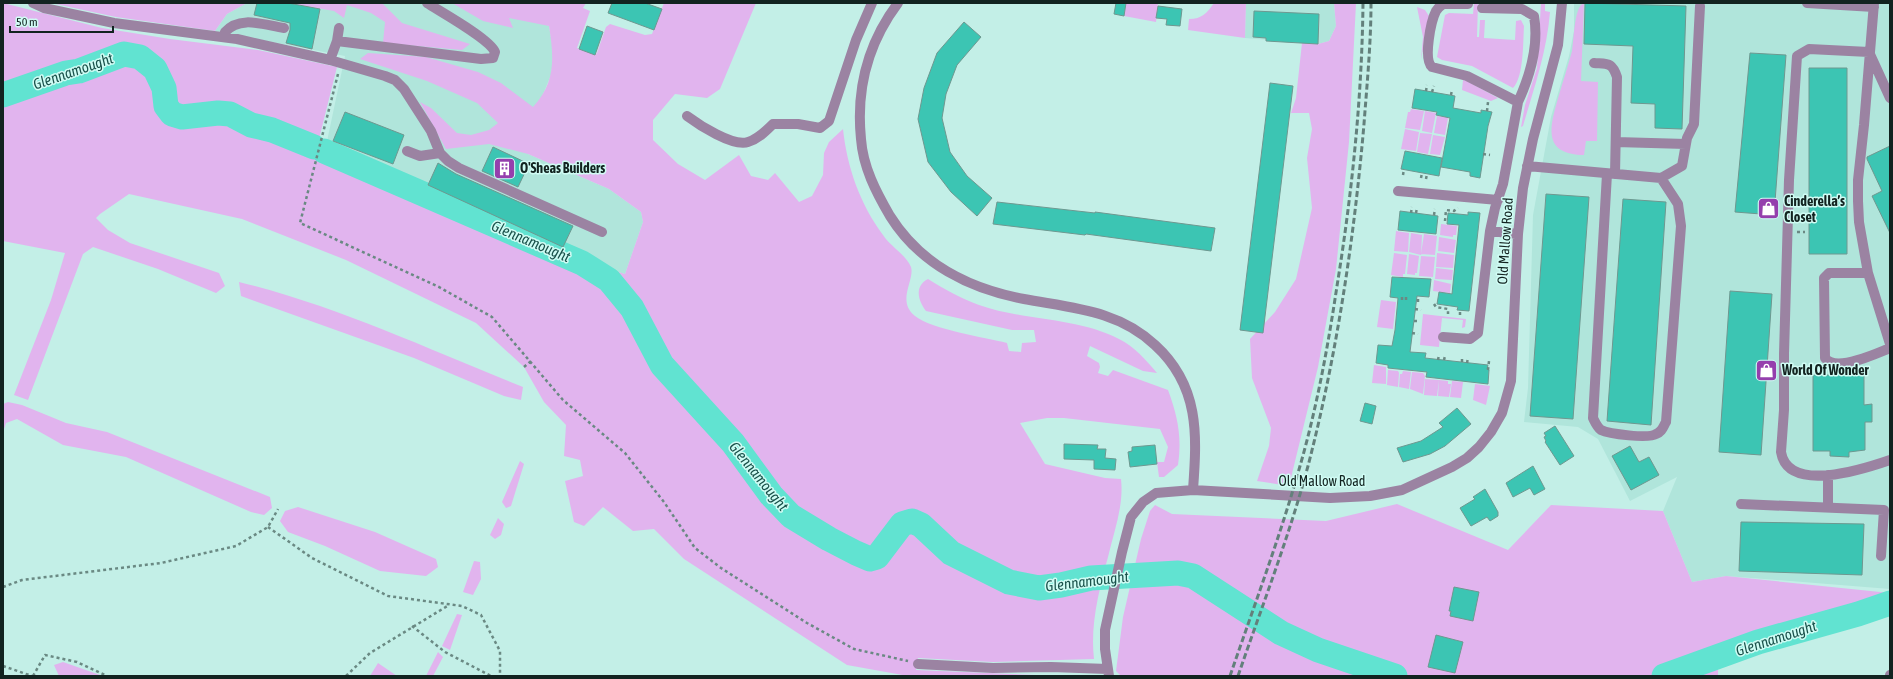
<svg xmlns="http://www.w3.org/2000/svg" width="1893" height="679" font-family="'Asap Condensed',sans-serif">
  <style>
    .built { fill: #b0e5db }
    .green { fill: #e1b4ee }
    .lines { fill: none; stroke-linecap: round; stroke-linejoin: round }
    .river { stroke: #61e3d1; stroke-width: 25 }
    .building { fill: #3cc5b3; stroke: #6e9890 }
    .path { stroke: #6a8983; stroke-width: 2.5; stroke-dasharray: 3 3; stroke-linecap: butt }
    .minor { stroke: #9b83a2; stroke-width: 10 }
    .rail { stroke: #63807b; stroke-width: 3; stroke-dasharray: 6 3; stroke-linecap: butt }
    .labels { text-anchor: middle; dominant-baseline: central; stroke-width: 3; stroke-linejoin: round; paint-order: stroke }
    .poi-label { font-size: 14px; font-weight: bold; fill: #122320; stroke: #d0fcf4; text-anchor: start }
    .street-label { font-size: 14px; fill: #122320; stroke: #d0fcf4 }
    .water-label { font-size: 15px; font-style: italic; fill: #19514a; stroke: #d0fcf4 }
  </style>
  <rect width="100%" height="100%" fill="#c3efe7"/>
  <!-- built -->
  <path class="built" d="M247 3H495L549 26 554 55 551 75 541 99 522 119 528 154 609 189 641 212 643 222 625 274 593 264 326 146 345 56 215 31 227 14Z
    M1246 3H1334L1336 26 1329 41 1318 44 1245 38Z
    M1574 3H1890V589L1726 576 1692 582 1663 511 1677 477 1630 501 1598 439 1578 427 1524 422 1528 388 1533 215 1551 117 1569 56 1574 31Z"/>
  <!-- green -->
  <path class="green" d="M3 3 102 28 170 39 258 50 337 67 318 143 593 264 625 274 643 222 641 212 609 189 528 154 489 144 446 149 420 102 431 108 457 133 471 135 489 130 498 123 477 103 427 81 360 59 368 53 426 57 478 72 501 83 533 107C556 82 554 58 549 26L509 18 513 28 483 21 452 3H586L583 8 590 11 577 48 595 55 597 53 606 27 610 24 645 35 652 34 664 3H756L720 89 707 98 675 94 653 120V140L678 164 705 180 739 155 751 176 768 180 775 173 799 202 812 196 823 175 824 153 829 142 843 129C847 167 860 204 883 235 890 246 906 255 911 267 915 280 896 301 915 316 933 330 984 337 1007 343L1009 351 1021 352 1022 343 1036 342 1034 330H1012L926 311C918 301 914 286 928 279 944 289 962 299 979 305 1024 321 1076 317 1119 339 1134 346 1146 360 1157 373L1143 371 1090 346 1087 356 1099 363 1100 367 1098 373 1108 376 1113 370 1168 390C1178 417 1182 437 1178 465L1164 477H1159L1157 462H1164L1168 447 1160 429 1064 418H1047L1020 423 1045 464 1105 478 1121 479C1124 506 1114 531 1108 557 1099 590 1090 625 1094 659L993 662 918 658 916 670 1061 676H908L847 665 684 559 654 529 633 531 603 507 584 526 574 522 565 481 583 476 580 460 564 456 566 425 544 402 524 367 476 323 346 260 242 219 129 194 100 214 96 218 108 230 130 243 219 273 225 286 216 293 158 269 93 247 83 254 28 400 14 395 51 300 65 253 3 241Z
    M51 3H247L227 14 215 31 116 17Z
    M288 3H382L402 23 470 44 462 50 383 43 385 22 371 13 347 5 344 18 334 11Z
    M1126 3H1158L1156 22 1124 16Z
    M1214 3H1246L1245 38 1188 30 1189 19C1202 19 1207 13 1214 3Z
    M1334 3H1356L1349 142 1336 269 1318 367 1289 486 1257 481 1269 446 1271 428 1252 378 1250 339 1275 312 1296 279 1312 208 1307 158 1312 129 1309 113H1291L1296 98 1302 43 1318 44 1329 41 1336 26Z
    M1474 3H1478L1477 37H1479L1480 20H1485L1484 38 1515 40 1516 21 1521 20 1524 26C1523 41 1524 77 1513 88L1472 66 1442 60 1437 57 1445 15 1449 13 1473 14Z
    M1541 3H1545V11L1550 12C1547 51 1534 88 1523 126L1521 127 1525 105 1537 68Z
    M1584 3 1581 81 1598 82 1597 141H1586L1584 155C1541 154 1550 126 1559 95 1563 81 1568 66 1572 51 1574 40 1574 6 1584 3Z
    M1417 7 1425 10 1429 16 1421 60 1423 37Z
    M1463 80 1467 81 1498 98 1491 101 1462 90Z
    M1411 109 1424 111 1420 130 1405 128 1408 112H1410Z
    M1425 111 1436 113 1432 133 1422 131Z
    M1444 114 1448 118 1445 135 1434 133 1437 116 1443 117Z
    M1405 129 1419 132 1416 151 1401 149Z
    M1420 133 1432 134 1428 154 1417 152Z
    M1433 135 1445 137 1440 155 1430 154Z
    M1441 224 1457 226 1456 235H1453V237L1440 235Z
    M1396 231 1409 233 1408 252 1394 251Z
    M1411 233 1422 235 1421 255 1409 252Z
    M1424 234 1437 236 1435 255 1421 254Z
    M1439 237 1456 240 1454 253 1438 251Z
    M1394 253 1407 255 1405 274H1403V277L1391 275Z
    M1437 253 1454 255 1453 268 1436 267Z
    M1409 254 1419 256 1417 273H1415V275L1407 274Z
    M1421 256 1435 257 1433 277 1419 276Z
    M1436 268 1453 270 1452 280 1435 279Z
    M1434 280 1451 284 1450 293 1433 291Z
    M239 282C337 306 430 350 523 387L521 400 504 396 414 358 241 296Z
    M1381 300 1396 302 1393 329 1377 327Z
    M1423 314 1466 319 1465 327 1462 328 1463 320 1442 318 1439 347 1420 345Z
    M1374 365 1386 367V384L1372 383Z
    M1388 370 1398 371 1399 373 1398 387 1387 385Z
    M1403 371 1411 372 1409 389 1399 387 1400 374H1402Z
    M1412 372 1423 373 1425 376 1423 394 1410 389Z
    M1425 379 1439 380 1437 396 1424 395Z
    M1439 380 1448 381V384H1451L1449 397 1438 396Z
    M1452 381 1463 382 1461 398 1450 397Z
    M1475 384 1490 386 1486 405 1473 400Z
    M8 402 22 405 66 423 107 432 270 497 272 508 264 515 251 512 126 457 63 445 17 419 6 423 3 432V404Z
    M520 461 524 464 511 506 506 508 502 502Z
    M1397 504 1508 550 1551 505 1663 511 1692 582 1726 576 1890 593V602L1775 637 1718 668V676H1121L1116 671 1123 617 1141 539 1150 511 1155 505 1172 514 1326 521Z
    M298 507 375 532 436 559 438 567 426 576 380 571 325 546 288 532 280 521 285 511Z
    M498 518 504 524 501 535 495 539 490 535Z
    M474 561 480 562 481 579 473 595 463 592Z
    M457 614 462 615 450 650 442 646Z
    M438 652 443 657 433 676H426Z
    M63 662 103 676H59L54 665Z
    M378 663 397 676H370Z"/>
  <g class="lines">
    <!-- river -->
    <path class="river" d="M3 95 66 73 79 71 124 54 140 57 155 69 164 88 166 106 172 114 182 117 218 113 230 114 251 125 272 130 314 147
      M324 151 582 263 609 280 632 308 662 365 733 443 771 495 791 516 829 539 856 553 870 559 877 557 902 524 912 521 921 525 951 553 1009 582 1039 588 1061 585 1091 578 1178 573 1193 576 1281 633 1318 650 1395 676
      M1664 676 1758 642 1858 614 1890 603"/>
  </g>
  <!-- building -->
  <path class="building" d="M257 3H288L320 9 312 49 286 43 290 30V23L254 15Z
    M612 3H645L662 9 654 30 608 13Z
    M1116 3H1126L1124 16 1114 14Z
    M1585 3 1686 6 1682 129 1655 128V104L1631 103 1633 46 1584 44Z
    M1158 6 1182 9 1180 26 1166 25 1167 19 1156 18Z
    M1254 11 1319 14 1318 44 1266 41V38L1253 37Z
    M964 22 981 37 957 65 946 94 942 118 950 152 967 176 992 198 977 216 951 192 928 162 918 119 924 88 937 53Z
    M587 26 603 32 595 55 579 49Z
    M1750 53 1786 55 1774 215 1735 212Z
    M1809 68H1847V254H1809Z
    M1270 83 1293 86 1263 333 1240 330Z
    M1415 89 1455 96 1453 108 1481 113V110L1492 112 1488 126 1480 178 1470 176V172L1441 167 1450 118 1436 115 1437 112 1412 108Z
    M345 112 404 135 393 164 333 141Z
    M1890 146V233L1872 196 1882 191 1867 159V157Z
    M493 147 529 164 518 187 482 171Z
    M1405 151 1442 158 1439 176 1401 169Z
    M438 163 456 174 573 226 563 247 428 185Z
    M1546 194 1589 197 1573 419 1530 416Z
    M1623 199 1666 202 1651 425 1607 421Z
    M997 202 1095 213V212L1215 228 1211 251 1086 234 1085 235 993 224Z
    M1400 211 1438 216 1436 234 1398 230Z
    M1468 212 1480 213 1469 311 1457 310 1458 307 1437 304 1439 292 1452 294 1459 225 1447 224 1448 213 1468 215Z
    M1392 277 1431 279 1429 297 1417 296 1410 352 1426 353 1425 358 1488 365 1487 369 1489 370 1488 384 1426 377 1427 372 1388 368V365L1376 363 1378 345 1392 346 1395 330 1398 298 1390 297Z
    M1730 291 1772 294 1761 455 1719 452Z
    M1830 370H1847V375H1864V405L1872 404V422H1865V450L1849 452V457L1830 456V451H1813V375H1830Z
    M1365 403 1376 406 1372 424 1360 421Z
    M1457 408 1471 424 1445 446 1430 454 1403 462 1397 448 1421 441 1443 427 1439 423Z
    M1555 426 1574 456 1560 465 1545 442 1546 441 1544 437 1546 436 1544 433Z
    M1064 444 1098 445 1097 449H1106L1105 458 1116 459 1115 470 1094 469V460L1064 459Z
    M1155 445 1157 464 1130 467 1128 452 1132 451V447Z
    M1630 446 1639 462 1649 457 1659 475 1631 490 1612 456Z
    M1533 466 1545 489 1534 495 1530 488 1513 497 1506 483Z
    M1485 489 1498 512V516L1490 521 1487 517 1471 526 1460 508 1475 499 1473 497Z
    M1741 522 1864 524 1862 575 1739 571Z
    M1454 587 1479 592 1473 621 1450 616 1451 611H1449Z
    M1436 635 1463 642 1455 673 1428 667Z"/>
  <g class="lines">
    <!-- path -->
    <path class="path" d="M338 74 300 223 439 287 492 317 563 400 625 453 664 502 695 548 721 568 807 623 854 649 908 661
      M1426 91 1427 85
      M1432 92 1434 86
      M1451 95 1452 90
      M1487 111 1488 102
      M1483 154 1490 155
      M1403 175 1404 169
      M1421 178 1422 173
      M1426 179 1427 174
      M1411 213 1412 207
      M1416 213 1417 208
      M1434 215 1435 209
      M1445 221 1446 210 1454 211 1458 208
      M1797 232H1805
      M1402 300V294
      M1406 300V295
      M1418 302V296
      M1434 304 1436 307 1448 309V314
      M1415 309 1421 310
      M1460 315V310
      M1414 321H1420
      M1412 333 1418 334
      M1438 360 1439 355
      M1444 360 1445 356
      M1462 362V358
      M1467 363 1468 358
      M524 367 531 361
      M1488 370 1489 361
      M3 395H4
      M268 527 312 558 388 596 462 606 481 615 500 651V676
      M3 587 22 580 161 563 236 546 268 527 278 509
      M412 626 445 652 491 676
      M3 666 32 676
      M33 676 45 655 77 662 107 676
      M346 676 370 653 449 605"/>
    <!-- minor -->
    <path class="minor" d="M33 3 44 8 114 23 237 39 330 60 385 76 395 80 404 89 431 131 440 153
      M898 3C868 43 856 90 861 139 863 167 876 192 890 216 920 264 970 289 1024 299 1072 308 1118 310 1155 345 1200 386 1197 435 1193 490
      M1807 3 1874 7
      M1874 3 1864 125 1858 180V201L1859 222 1868 273 1890 344
      M1468 4H1443C1440 6 1438 8 1436 11 1431 21 1423 59 1432 67L1467 76 1518 102 1503 184 1495 208 1490 231 1518 234
      M1482 8 1522 9 1534 16C1539 45 1530 76 1518 102
      M225 37V32C240 15 264 25 284 28
      M337 41 481 59 493 58 495 52C490 39 441 12 427 3
      M330 60 337 41 339 28
      M1594 63C1608 64 1612 62 1617 77L1615 174
      M1890 98 1869 52 1809 49 1797 56 1789 180 1784 354V410L1781 452C1788 494 1864 469 1890 460
      M687 116C699 125 733 147 748 142 758 139 766 131 773 124H798L820 128 829 121 856 40 872 3
      M1616 142 1686 144
      M407 151 420 156 440 153 448 161 459 168 602 232
      M1527 166 1661 178 1682 166 1687 138 1694 124 1700 6
      M1607 174 1593 418C1595 422 1597 427 1601 430 1609 434 1649 439 1656 434 1662 432 1663 427 1666 422L1681 226 1678 204 1661 178
      M1398 191 1498 200
      M1868 273H1829L1824 278 1825 358C1836 373 1877 353 1890 348
      M1443 337 1470 339 1478 333 1490 231
      M1828 475V507
      M1741 504 1884 510 1881 556
      M918 664 993 668 1051 667 1108 669
      M1109 676 1105 649V630L1122 552 1131 517 1143 502 1156 493 1193 490 1330 498 1370 496 1402 490 1452 467 1467 458 1479 447 1491 432 1502 413 1511 381 1518 234 1523 188 1533 139 1558 45 1562 3
      M1890 676V675"/>
    <!-- rail -->
    <path class="rail" d="M1230 676C1254 606 1280 537 1300 466 1317 407 1328 346 1337 286 1352 193 1362 97 1363 3
      M1238 676C1262 606 1289 537 1308 466 1337 354 1354 239 1364 124 1367 84 1371 43 1371 3"/>
  </g>
  <!-- icons -->
  <defs>
    <symbol id="building-square" viewBox="-11 -11 22 22"><rect x="-9" y="-9" width="18" height="18" rx="4" fill="#953fad" stroke="#d0fcf4"/><path d="M-4-6H4V6H1V3H-1V6H-4ZM-2.5-4.3h1.7v1.8h-1.7ZM.8-4.3h1.7v1.8H.8ZM-2.5-1h1.7V.8h-1.7ZM.8-1h1.7V.8H.8Z" fill="#fff"/></symbol>
    <symbol id="shop-square" viewBox="-11 -11 22 22"><rect x="-9" y="-9" width="18" height="18" rx="4" fill="#953fad" stroke="#d0fcf4"/><path d="M-5-2.5h2.3a2.7 3.5 0 0 1 5.4 0H5L5.5 6h-11ZM-1.5-2.5h3a1.5 2.3 0 0 0-3 0Z" fill="#fff"/></symbol>
  </defs>
  <g fill-rule="evenodd">
    <use href="#building-square" x="492" y="156" width="25" height="25"/>
    <use href="#shop-square" x="1756" y="196" width="25" height="25"/>
    <use href="#shop-square" x="1754" y="358" width="25" height="25"/>
  </g>
  <g class="labels">
    <!-- poi labels -->
    <g class="poi-label">
      <text x="520" y="168">O'Sheas Builders</text>
      <text x="1784" y="201">Cinderella’s<tspan x="1784" dy="16">Closet</tspan></text>
      <text x="1782" y="370">World Of Wonder</text>
    </g>
    <!-- street labels -->
    <g class="street-label">
      <text transform="translate(1505 241) rotate(-86)">Old Mallow Road</text>
      <text x="1322" y="481">Old Mallow Road</text>
    </g>
    <!-- water labels -->
    <g class="water-label">
      <text transform="translate(73 71) rotate(-19)">Glennamought</text>
      <text transform="translate(531 241) rotate(23)">Glennamought</text>
      <text transform="translate(759 476) rotate(51)">Glennamought</text>
      <text transform="translate(1087 581) rotate(-7)">Glennamought</text>
      <text transform="translate(1776 638) rotate(-18)">Glennamought</text>
    </g>
  </g>
  <!-- border -->
  <rect width="1893" height="679" fill="none" stroke="#122320" stroke-width="8"/>
  <!-- scale -->
  <path d="M10 26v6h103v-6" fill="none" stroke="#122320" stroke-width="2"/>
  <text x="16" y="26" font-size="12" fill="#122320" stroke="#d0fcf4" stroke-width="3" paint-order="stroke">50 m</text>
</svg>
